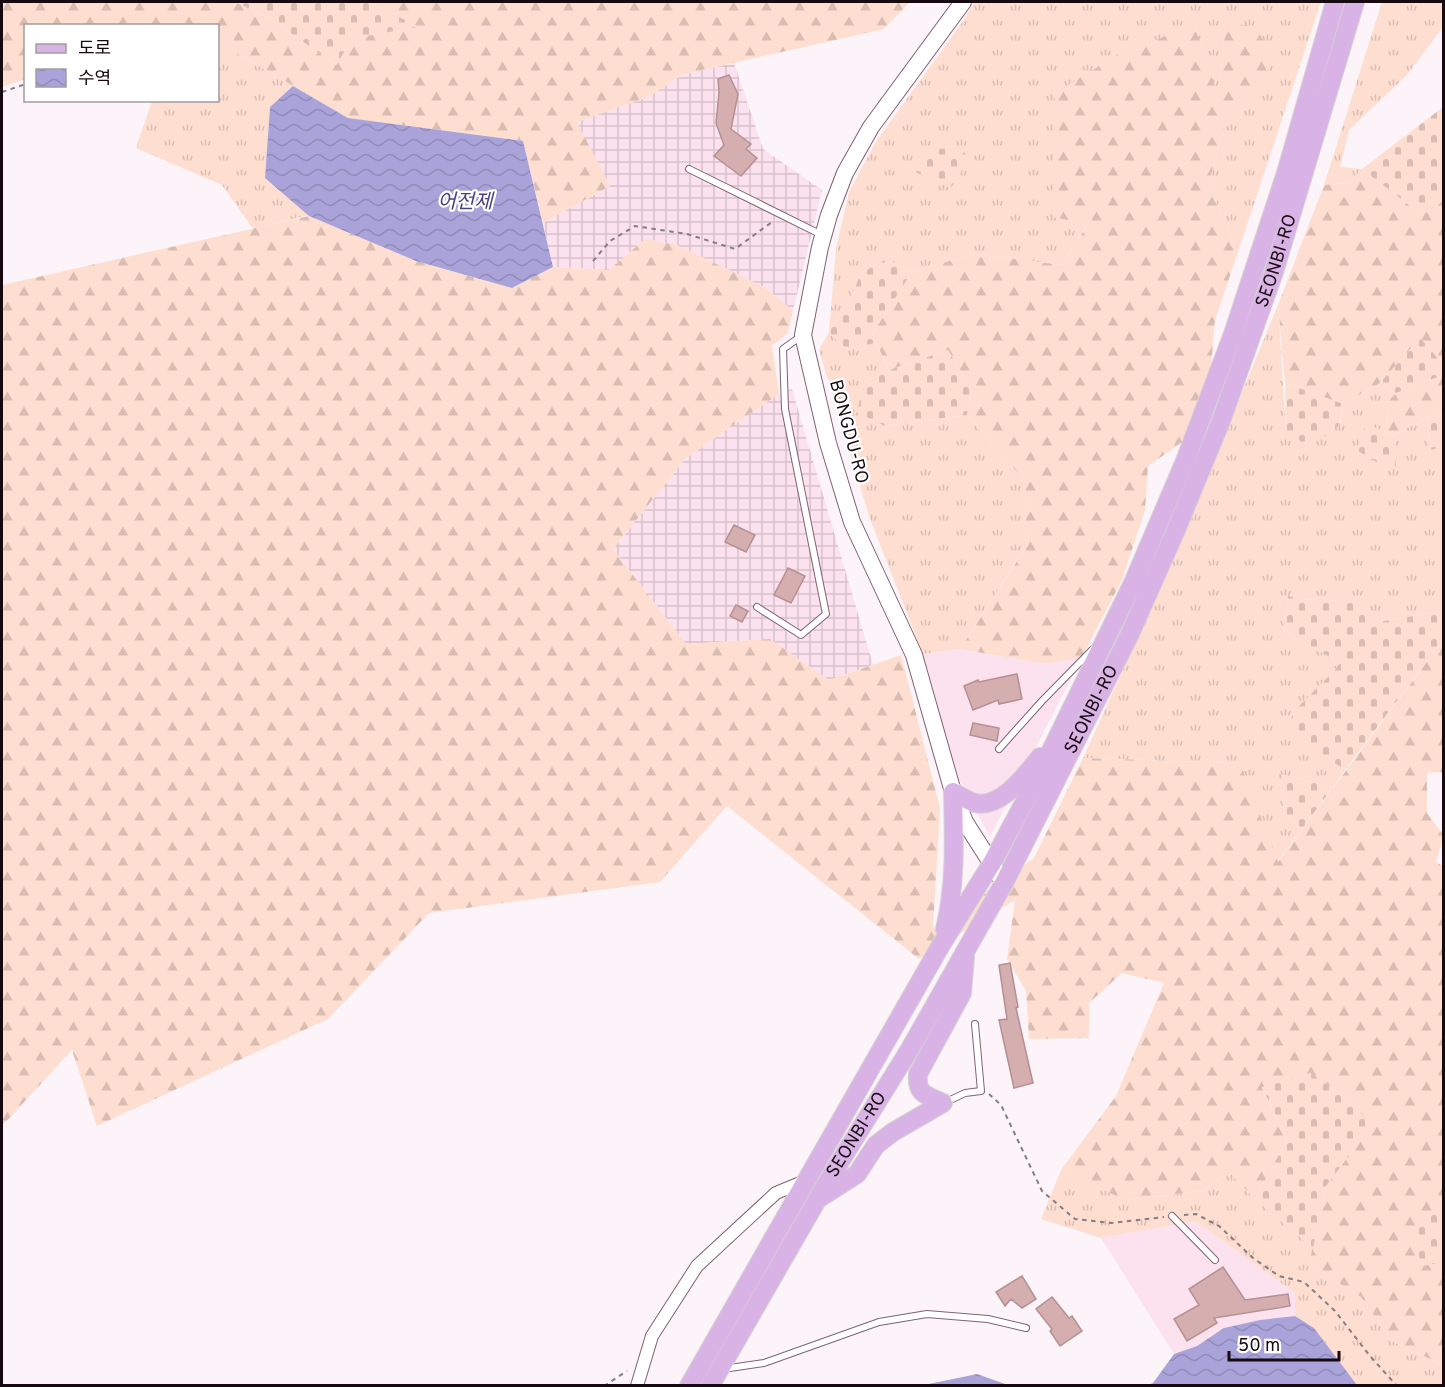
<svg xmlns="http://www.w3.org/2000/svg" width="1445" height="1387" font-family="Overpass,'Noto Sans KR',sans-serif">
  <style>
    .built { fill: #fce2ee }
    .industrial { fill: url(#industrial-grid) }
    .grass { fill: url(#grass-tufts) }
    .forest { fill: url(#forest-firs) }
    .cemetery { fill: url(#cemetery-stones) }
    .water { fill: url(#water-waves) }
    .building { fill: #d5afb0; stroke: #b58f91; stroke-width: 1.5 }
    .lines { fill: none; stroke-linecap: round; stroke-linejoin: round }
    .lane-casing { stroke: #806271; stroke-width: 8 }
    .street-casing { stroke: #806271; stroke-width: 14 }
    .secondary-casing { stroke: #806271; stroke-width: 18 }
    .primary-casing { stroke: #d5d3d4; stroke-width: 20 }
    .path { stroke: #867c81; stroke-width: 2; stroke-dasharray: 4.5 4.5; stroke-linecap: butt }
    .lane { stroke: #fff; stroke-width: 6 }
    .street { stroke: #fff; stroke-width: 12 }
    .secondary { stroke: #fff; stroke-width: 16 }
    .primary { stroke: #d9b3e5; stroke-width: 18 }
    .labels { text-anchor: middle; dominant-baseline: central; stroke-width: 4.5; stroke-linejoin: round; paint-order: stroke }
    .street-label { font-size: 18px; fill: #160a10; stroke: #fff }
    .water-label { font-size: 20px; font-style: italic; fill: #4b3f81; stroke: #fff }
  </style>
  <defs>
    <pattern id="industrial-grid" width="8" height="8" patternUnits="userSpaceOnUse" patternTransform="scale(1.5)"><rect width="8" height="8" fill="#fce2ee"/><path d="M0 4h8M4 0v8" fill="none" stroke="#d7c1cb"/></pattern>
    <pattern id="grass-tufts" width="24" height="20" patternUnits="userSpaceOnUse" patternTransform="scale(1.5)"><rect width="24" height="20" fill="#feded1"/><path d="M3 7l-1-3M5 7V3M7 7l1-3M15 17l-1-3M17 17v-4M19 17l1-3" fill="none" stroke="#d9bdb2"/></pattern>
    <pattern id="forest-firs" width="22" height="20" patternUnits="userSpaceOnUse" patternTransform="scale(1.5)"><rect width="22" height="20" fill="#feded1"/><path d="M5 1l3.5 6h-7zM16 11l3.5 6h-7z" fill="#d9bdb2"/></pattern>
    <pattern id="cemetery-stones" width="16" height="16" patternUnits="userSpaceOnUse" patternTransform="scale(1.5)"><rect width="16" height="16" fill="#feded1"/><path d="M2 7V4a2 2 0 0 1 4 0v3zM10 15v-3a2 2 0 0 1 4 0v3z" fill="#d9bdb2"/></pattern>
    <pattern id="water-waves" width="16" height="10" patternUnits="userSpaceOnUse" patternTransform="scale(1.5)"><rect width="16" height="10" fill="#a9a3d9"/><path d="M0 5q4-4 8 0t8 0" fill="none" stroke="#918bb9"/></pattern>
  </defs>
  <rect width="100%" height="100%" fill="#fcf4f8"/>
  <!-- built -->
  <path class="built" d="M960 649 1045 664 1082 657 990 837 956 774 923 654Z
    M1195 1221 1295 1293V1316L1260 1320 1224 1328 1197 1346 1174 1354 1101 1238Z"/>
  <!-- industrial -->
  <path class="industrial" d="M734 63 763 149 822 190 793 311 766 288 677 245 645 239 609 270 553 267 543 223 610 186 576 122 648 97 684 74Z
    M792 389 873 665 829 680 769 639 686 644 613 549 686 458 779 394Z"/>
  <!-- grass -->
  <path class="grass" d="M974 2H1321L1238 252 1208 185 1227 120 1253 94 1226 23 1218 98 1195 25 1088 223 1062 265 973 254 912 272 887 259 861 273 849 302 829 332 846 349 876 343 889 370 864 382 886 426 967 415 1026 482 1025 548 960 649 923 654 870 519 819 350 829 332 836 249 849 192 875 143 963 21Z
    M1382 2H1443V27L1407 75 1349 130 1340 167 1362 169 1350 183 1324 185Z
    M218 42 293 86 270 107 265 178 309 215 253 229 222 185 136 148 152 101 218 100Z
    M1278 305 1286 432 1341 422 1343 404 1380 383 1396 393 1388 402 1387 432 1366 425 1396 468 1394 435 1428 417 1429 451 1443 446V629L1436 612 1379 622 1355 602 1303 599 1288 597 1284 631 1340 663 1286 729 1345 770 1333 787 1279 774 1284 813 1302 829 1277 862 1239 763 1083 758 1170 566Z
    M1061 1170 1126 1200 1203 1191 1229 1172 1255 1199 1313 1248 1309 1264 1361 1297 1392 1341 1443 1365V1385H1357L1314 1328 1295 1316V1293L1195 1221 1101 1238 1041 1219Z"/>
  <!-- forest -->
  <path class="forest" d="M2 2H235L269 18 336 65 352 38 418 27 369 2H910L884 29 684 74 648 97 577 122 610 186 543 223 523 141 348 118 218 42V26H26L25 79 2 87Z
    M1226 23 1254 26 1275 58 1253 94 1227 120 1208 185 1238 252 1215 320 1211 367 1184 441 1148 466 1145 510 1122 580 1082 657 1045 664 960 649 1025 549 1026 482 967 415 972 392 948 350 889 370 872 334 912 272 973 254 1062 265 1088 224 1053 217 1055 93 1117 55 1195 25 1218 96Z
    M1362 169 1422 215 1443 201V364L1420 338 1380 383 1343 404 1285 383 1278 305 1324 185 1350 183Z
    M309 216 416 261 512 288 553 267 609 270 645 239 677 245 766 288 793 311 788 333 772 346 779 394 686 458 613 549 686 644 770 639 829 680 901 655 940 808 933 928 1034 858 1083 758 1240 763 1278 862 1443 640V772L1427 773V813L1444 836 1436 861 1444 868 1443 1365 1392 1341 1361 1297 1309 1264 1326 1186 1369 1128 1356 1105 1311 1073 1262 1088 1287 1140 1255 1199 1229 1172 1203 1191 1125 1200 1061 1170 1116 1096 1164 983 1122 973 1089 1003V1038L1029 1039 1026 991 1007 959 1015 900 919 959 727 806 660 882 429 913 328 1019 97 1126 72 1050 2 1126V285Z
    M1443 375V409L1394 435 1387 432 1388 402 1396 393Z"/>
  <!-- cemetery -->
  <path class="cemetery" d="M235 2H369L419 27 353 38 336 65 269 18Z
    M1443 107V201L1422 215 1362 169Z
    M959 146 969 159 951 188 913 171 935 150Z
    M887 259 912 272 872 334 876 343 846 349 829 332 849 302 861 273Z
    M1420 338 1443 364V375L1396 393 1380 383Z
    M948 350 972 392 967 415 885 426 857 412 864 382 889 370Z
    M1285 383 1343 404C1340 437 1331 434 1302 442L1286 432Z
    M1443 409V446L1429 451 1428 417Z
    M1366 424 1394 435 1396 468 1380 464 1358 451Z
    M1288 596 1303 599 1356 602 1379 622 1436 612 1443 629V640L1345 770 1285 729 1297 708 1333 672 1340 663 1284 631Z
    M1279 774 1333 787 1302 829 1284 813Z
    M1311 1073 1356 1105 1370 1128 1326 1186 1313 1248 1255 1199 1287 1140 1262 1087Z
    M1434 1212 1443 1214V1262L1422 1266 1415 1243 1418 1223Z"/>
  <!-- water -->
  <path class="water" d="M293 86 348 118 523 141 553 267 512 288 416 261 309 216 265 178 270 107Z
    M1295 1316 1314 1328 1357 1385H1148L1153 1383 1174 1354 1197 1346 1224 1328 1260 1320Z
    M977 1374 1008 1385H924Z"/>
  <!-- building -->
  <path class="building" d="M729 75 738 94 731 129 751 144 746 149 757 158 741 176 714 156 724 145 716 123 719 93 718 79Z
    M734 525 755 535 746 552 725 542Z
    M788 568 805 576 791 603 774 595Z
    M736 605 748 611 742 622 730 616Z
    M1017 674 1022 699 999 704 998 700 973 710 964 686 978 680 979 682Z
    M973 723 999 728 997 741 970 735Z
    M1010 963 1018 1007 1016 1008 1033 1083 1014 1088 999 1020 1007 1019 999 965Z
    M1223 1267 1245 1300 1288 1294 1290 1306 1214 1318 1217 1323 1187 1341 1174 1319 1199 1305 1189 1289Z
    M1022 1276 1036 1299 1022 1308 1011 1299 1005 1306 996 1292Z
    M1052 1297 1069 1318 1072 1316 1082 1331 1060 1346 1050 1331 1052 1329 1036 1309Z"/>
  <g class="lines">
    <defs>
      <path id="lane" d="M689 169 822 235
        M757 607 801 635 826 614 785 409 783 349 800 337
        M999 749 1042 701 1092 650
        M946 1102 965 1093 981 1091 975 1024
        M1172 1216 1215 1260
        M723 1369 764 1363 879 1322 927 1314 988 1319 1026 1328"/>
      <path id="street" d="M637 1386 652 1336 697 1266 776 1193 805 1181"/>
      <path id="secondary" d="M963 2 871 127 845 173 829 215 820 247 803 335 828 443 852 522 914 655 953 792 965 822 1004 883"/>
      <g id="primary">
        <path d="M945 929C956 884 954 838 953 792 960 796 968 801 975 803 1001 809 1026 774 1040 757"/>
        <path d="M821 1197 857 1174 876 1145 893 1132 943 1103C927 1095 916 1095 918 1074L962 993 965 957"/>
        <path d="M689 1386 941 945 992 863 1041 771 1133 583 1185 461 1233 334 1286 173 1335 2"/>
        <path id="s1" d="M710 1386 828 1181 910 1049 1004 883 1129 636 1176 530 1221 421 1274 272 1355 2"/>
      </g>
    </defs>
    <!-- lane casing -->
    <use href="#lane" class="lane-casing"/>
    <!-- street casing -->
    <use href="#street" class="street-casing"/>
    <!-- secondary casing -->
    <use href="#secondary" class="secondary-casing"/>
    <!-- primary casing -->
    <use href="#primary" class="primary-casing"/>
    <!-- path -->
    <path class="path" d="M2 92 26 84
      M593 261 610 241 635 226 687 234 735 249 772 222
      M989 1094 1001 1105 1042 1191 1075 1219 1111 1223 1164 1217
      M1184 1215 1196 1214 1219 1226 1253 1258 1279 1276 1304 1282 1335 1311 1370 1356 1397 1386
      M604 1386 627 1371"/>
    <!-- lane -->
    <use href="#lane" class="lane"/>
    <!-- street -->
    <use href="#street" class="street"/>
    <!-- secondary -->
    <use href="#secondary" class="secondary"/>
    <!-- primary -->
    <use href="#primary" class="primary"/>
  </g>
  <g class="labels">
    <!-- street labels -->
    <g class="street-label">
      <text stroke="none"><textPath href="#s1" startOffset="1263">SEONBI-RO</textPath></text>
      <text transform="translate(848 432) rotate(75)">BONGDU-RO</text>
      <text stroke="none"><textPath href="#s1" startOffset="777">SEONBI-RO</textPath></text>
      <text stroke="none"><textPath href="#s1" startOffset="291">SEONBI-RO</textPath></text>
    </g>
    <!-- water labels -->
    <g class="water-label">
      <text x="465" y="203">어전제</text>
    </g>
  </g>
  <!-- border -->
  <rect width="1445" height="1387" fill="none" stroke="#160a10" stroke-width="6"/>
  <!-- legend -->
  <rect x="24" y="24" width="195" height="78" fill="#ffffff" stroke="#a29d9f" stroke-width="1.5"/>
  <rect x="36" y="44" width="30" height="9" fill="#d9b3e5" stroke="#a29d9f" stroke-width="1.5"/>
  <text x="78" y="54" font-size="18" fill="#160a10">도로</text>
  <rect x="36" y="69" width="30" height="18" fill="url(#water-waves)" stroke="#a29d9f" stroke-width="1.5"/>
  <text x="78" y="84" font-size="18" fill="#160a10">수역</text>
  <!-- scale -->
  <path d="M1229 1351v9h110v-9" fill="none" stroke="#160a10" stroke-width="3"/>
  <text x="1238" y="1351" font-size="18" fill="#160a10" stroke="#ffffff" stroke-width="4.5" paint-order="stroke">50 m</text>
</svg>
